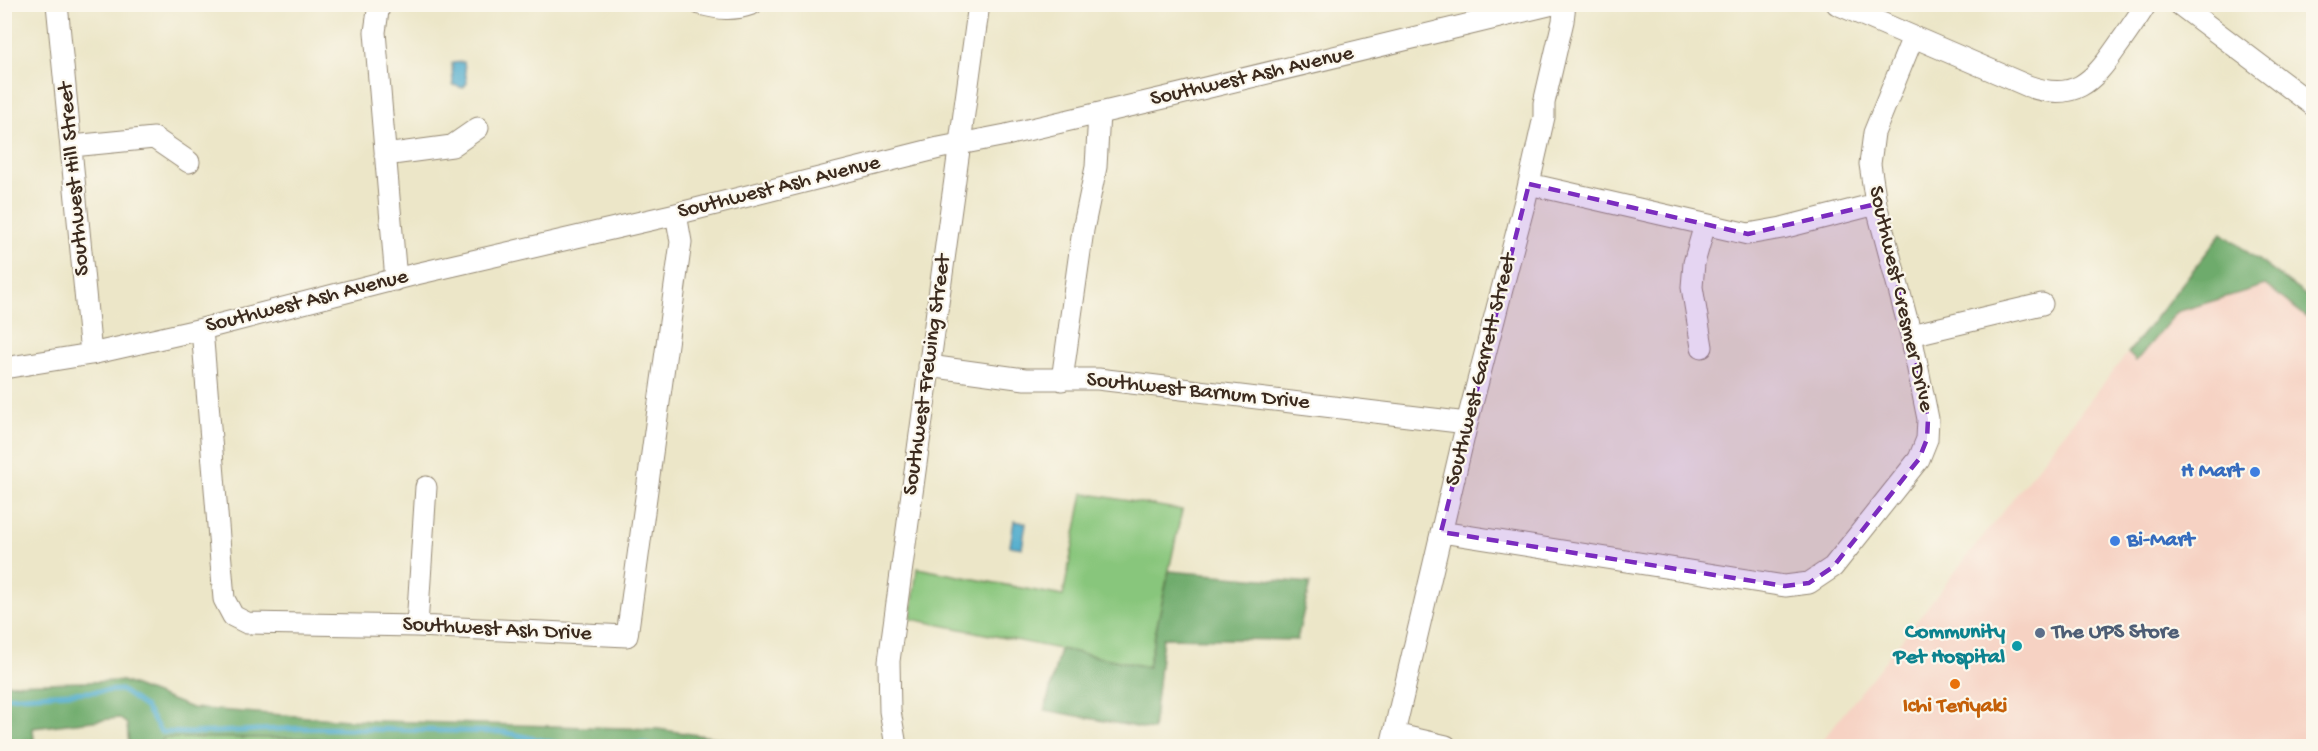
<svg xmlns="http://www.w3.org/2000/svg" width="2318" height="751" font-family="'Gochi Hand',sans-serif">
  <style>
    .built { fill: #f6d2c3 }
    .green { fill: #88c67c; stroke: #62784d; stroke-width: 1.5 }
    .forest { fill: #6eab6c; stroke: #546a45; stroke-width: 1.5 }
    .water { fill: #4dabcc; stroke: #446a75; stroke-width: 1.5 }
    .lines { fill: none; stroke-linecap: round; stroke-linejoin: round }
    .stream { stroke: #4dabcc; stroke-width: 5 }
    .minor-casing { stroke: #948873; stroke-width: 23 }
    .minor { stroke: #fff; stroke-width: 21 }
    .marked { fill: #7b2cbf; fill-opacity: 0.2; stroke: #7b2cbf; stroke-width: 4.5; stroke-dasharray: 12 8; stroke-linejoin: round }
    .shop-dot { fill: #3f7fe0; stroke: #fbf7ec; stroke-width: 2 }
    .service-dot { fill: #5c6f8a; stroke: #fbf7ec; stroke-width: 2 }
    .culture-dot { fill: #0f9aa8; stroke: #fbf7ec; stroke-width: 2 }
    .food-dot { fill: #e8710a; stroke: #fbf7ec; stroke-width: 2 }
    .labels { text-anchor: middle; dominant-baseline: central; stroke-width: 4.5; stroke-linejoin: round; paint-order: stroke }
    .street-label { font-size: 22px; fill: #3b2a1e; stroke: #fbf7ec }
    .shop-label { font-size: 22px; font-weight: bold; fill: #366cbe; stroke: #fbf7ec; text-anchor: end }
    .culture-label { font-size: 22px; font-weight: bold; fill: #0d838f; stroke: #fbf7ec; text-anchor: end }
    .service-label { font-size: 22px; font-weight: bold; fill: #4e5e75; stroke: #fbf7ec; text-anchor: start }
    .food-label { font-size: 22px; font-weight: bold; fill: #c56008; stroke: #fbf7ec }
  </style>
  <rect width="100%" height="100%" fill="#fbf7ec"/>
  <filter id="ink" filterUnits="userSpaceOnUse"><feTurbulence type="fractalNoise" baseFrequency=".0167" numOctaves="2"/><feDisplacementMap in="SourceGraphic" scale="12" xChannelSelector="R" yChannelSelector="G"/><feConvolveMatrix kernelMatrix="1 2 1 2 8 2 1 2 1" color-interpolation-filters="sRGB"/></filter>
  <filter id="wash" filterUnits="userSpaceOnUse"><feTurbulence type="fractalNoise" baseFrequency=".008" numOctaves="4" result="noise"/><feDisplacementMap in="SourceGraphic" scale="24" xChannelSelector="R" yChannelSelector="G"/><feGaussianBlur stdDeviation="1.35" result="paint"/><feColorMatrix in="noise" values="0 0 0 0 0 0 0 0 0 0 0 0 0 0 0 0 0 1.4 0 .05"/><feComposite in="paint" operator="in"/></filter>
  <g filter="url(#wash)">
    <rect width="100%" height="100%" fill="#ece6c8"/>
    <!-- built -->
    <path class="built" d="M2222 233 2313 301V746H1818Z"/>
    <!-- green -->
    <path class="green" d="M1083 493 1182 510 1148 667 911 619 917 568 1063 596Z
      M163 738H317L327 746H159Z"/>
    <!-- forest -->
    <path class="forest" d="M2222 233 2313 301V322L2265 285 2177 312 2136 361 2128 353Z
      M1169 571 1310 583 1297 640 1163 638 1153 730 1045 710 1060 649 1148 667Z
      M122 681 192 708 348 720 658 729 772 746H327L317 738H164L159 746H129L127 724 119 718 33 728 34 740H25V746H5V684Z"/>
    <!-- water -->
    <path class="water" d="M464 62 467 83 463 88 453 85 452 63Z
      M1014 521 1026 523 1022 548 1010 546Z"/>
    <g class="lines">
      <!-- stream -->
      <path class="stream" d="M4 697 121 690 145 707 161 732 190 733 305 728 503 732 568 746
        M586 746 644 744 649 746"/>
    </g>
  </g>
  <g filter="url(#ink)">
    <g class="lines">
      <defs>
        <path id="minor" d="M57 4 91 354
          M379 4 375 32 396 280
          M700 4C719 9 733 11 752 4
          M1837 4 2028 86C2074 102 2092 83 2117 47 2127 33 2137 19 2146 4
          M2179 4 2314 106
          M72 146 154 138 189 162
          M385 155 452 146 478 128
          M1529 184 1748 234 1782 228 1876 204
          M202 329 224 599 233 616 247 623 417 626 627 636 681 242 676 214
          M1911 335 2042 304
          M1702 347 1692 287 1694 263 1705 224
          M929 366 1025 379H1098L1467 423
          M4 368 91 354 202 329 416 274 676 214 939 148 1006 135 1168 97 1553 4
          M1062 380 1083 230 1096 167 1099 113
          M1441 532 1785 586 1809 583 1833 567 1919 459 1927 439 1928 419 1911 335 1876 204 1870 164 1874 133 1913 37
          M417 626 426 487
          M1394 734 1446 746
          M896 746 890 711 889 661 979 4
          M1391 746 1467 423 1525 201 1544 117V103L1563 21 1565 4"/>
      </defs>
      <!-- minor casing -->
      <use href="#minor" class="minor-casing"/>
      <!-- minor -->
      <use href="#minor" class="minor"/>
    </g>
  </g>
  <!-- marked area -->
  <path class="marked" d="M1529 184 1748 234 1876 204 1911 335 1928 419 1927 439 1919 459 1833 567 1809 583 1785 586 1441 532Z"/>
  <!-- markers -->
  <g class="shop-dot">
    <circle cx="2255" cy="472" r="6"/>
    <circle cx="2115" cy="541" r="6"/>
  </g>
  <circle class="service-dot" cx="2040" cy="633" r="6"/>
  <circle class="culture-dot" cx="2017" cy="646" r="6"/>
  <circle class="food-dot" cx="1955" cy="684" r="6"/>
  <g class="labels">
    <!-- street labels -->
    <g class="street-label">
      <text transform="translate(1252 77) rotate(-13)">Southwest Ash Avenue</text>
      <text transform="translate(75 179) rotate(-95)">Southwest Hill Street</text>
      <text transform="translate(779 188) rotate(-14)">Southwest Ash Avenue</text>
      <text transform="translate(1900 299) rotate(77)">Southwest Cresmer Drive</text>
      <text transform="translate(307 302) rotate(-14)">Southwest Ash Avenue</text>
      <text transform="translate(1482 370) rotate(-76)">Southwest Garrett Street</text>
      <text transform="translate(928 375) rotate(-82)">Southwest Frewing Street</text>
      <text transform="translate(1198 392) rotate(6)">Southwest Barnum Drive</text>
      <text transform="translate(497 630) rotate(3)">Southwest Ash Drive</text>
    </g>
    <!-- shop labels -->
    <g class="shop-label">
      <text x="2243" y="472">H Mart</text>
      <text x="2127" y="541" text-anchor="start">Bi-Mart</text>
    </g>
    <!-- culture labels -->
    <g class="culture-label">
      <text x="2005" y="633">Community<tspan x="2005" dy="25">Pet Hospital</tspan></text>
    </g>
    <!-- service labels -->
    <g class="service-label">
      <text x="2052" y="633">The UPS Store</text>
    </g>
    <!-- food labels -->
    <g class="food-label">
      <text x="1955" y="707">Ichi Teriyaki</text>
    </g>
  </g>
  <!-- margin -->
  <rect width="2318" height="751" fill="none" stroke="#fbf7ec" stroke-width="24"/>
</svg>
